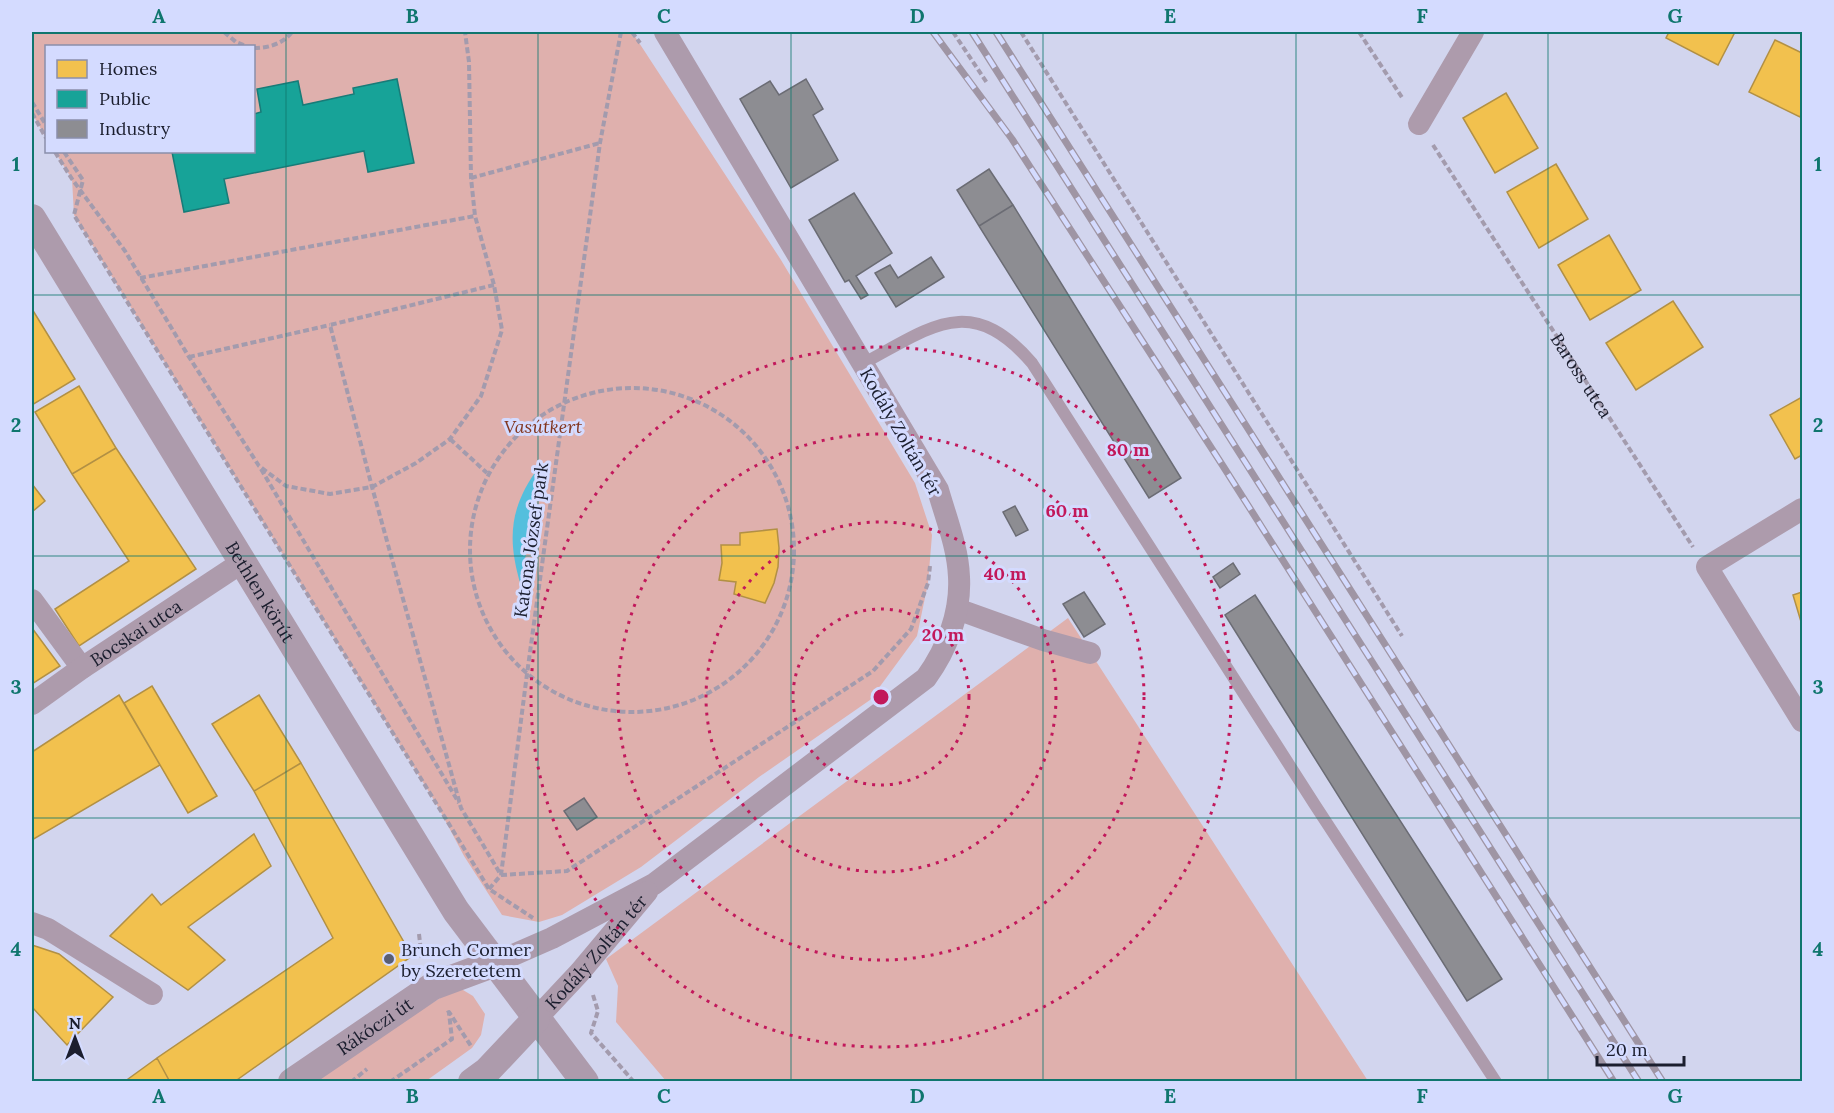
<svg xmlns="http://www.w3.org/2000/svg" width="1834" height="1113" font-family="Lora,serif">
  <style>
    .green { fill: #dfb0ad }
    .water { fill: #54bfdd }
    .homes { fill: #f2c14e; stroke: #b29044; stroke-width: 1.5 }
    .public { fill: #17a398; stroke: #187b78; stroke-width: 1.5 }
    .industry { fill: #8d8d92; stroke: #6b6c74; stroke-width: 1.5 }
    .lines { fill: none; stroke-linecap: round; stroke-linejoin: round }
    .path { stroke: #a39bad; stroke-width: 4; stroke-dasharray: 6 3; stroke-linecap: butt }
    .service { stroke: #ad9bac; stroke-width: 12 }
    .minor { stroke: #ad9bac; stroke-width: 22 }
    .tertiary { stroke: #ad9bac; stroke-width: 28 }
    .rail-casing { stroke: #9f95a4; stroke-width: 7 }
    .rail { stroke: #d4dbff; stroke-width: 4.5; stroke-dasharray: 14; stroke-linecap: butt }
    .grid { fill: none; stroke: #0f766e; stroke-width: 1.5; stroke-opacity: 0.55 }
    .ring { fill: none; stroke: #c2185b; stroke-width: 3; stroke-dasharray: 3 6 }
    .poi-dot { fill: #5b5e71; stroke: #d4dbff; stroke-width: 2 }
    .labels { text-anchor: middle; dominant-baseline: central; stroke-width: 6; stroke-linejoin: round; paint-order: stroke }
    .street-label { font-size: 18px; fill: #1b1e2e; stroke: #d4dbff }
    .park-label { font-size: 18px; font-style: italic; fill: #82361f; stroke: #d4dbff }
    .poi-label { font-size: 18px; fill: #1b1e2e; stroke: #d4dbff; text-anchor: start }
    .centre { fill: #c2185b; stroke: #d4dbff; stroke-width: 3 }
    .ring-label { font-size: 18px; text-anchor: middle; font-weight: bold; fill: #c2185b; stroke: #d4dbff; stroke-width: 6; stroke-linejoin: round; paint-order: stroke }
    .neatline { fill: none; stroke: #0f766e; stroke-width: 2 }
    .grid-label { font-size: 20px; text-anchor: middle; font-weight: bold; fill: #0f766e }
  </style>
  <rect width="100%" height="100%" fill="#d2d5ee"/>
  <!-- green -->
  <path class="green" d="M32 32H632L781 260 915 483 932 535 928 583 917 636 870 700 759 777 641 867 562 915 539 922 502 915 464 856 437 805 74 215 72 179 55 152H254V46H46V138L32 113Z
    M1068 618 1368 1081H666L616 1022 618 986 606 959Z
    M458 987 473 996 485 1014 481 1035 472 1048 426 1081 304 1082Z"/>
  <!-- water -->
  <path class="water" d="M539 467 521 586C507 540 509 507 539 467Z"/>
  <!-- homes -->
  <path class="homes" d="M1669 32H1735L1718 65 1666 38Z
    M1775 40 1802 53V112L1800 117 1749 92Z
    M1506 93 1538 148 1495 173 1463 118Z
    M1556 164 1588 219 1539 248 1507 192Z
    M1609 235 1641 290 1590 320 1558 265Z
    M1673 301 1703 347 1636 390 1606 343Z
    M32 309 75 379 32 405Z
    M79 386 116 448 72 474 35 412Z
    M1802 397V455L1795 459 1770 415Z
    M116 448 196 569 79 646 55 609 129 561 72 474Z
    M32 484 45 501 32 512Z
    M777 529 779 548 778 567 774 583 765 603 734 594 736 582 719 580 722 563 721 545H740V533Z
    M1802 592V625L1793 595Z
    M32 628 60 666 32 684Z
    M152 686 217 796 188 813 124 703Z
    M119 695 160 765 32 840V752Z
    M259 695 301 763 254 791 212 724Z
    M301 763 412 956 234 1082H170L157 1058 333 938 254 791Z
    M254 834 271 866 188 927 225 960 188 990 110 936 152 894 161 905Z
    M32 945 59 954 113 997 67 1045 32 1007Z
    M157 1058 170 1082H124Z"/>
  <!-- public -->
  <path class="public" d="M397 79 414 163 368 172 364 151 224 179 229 203 184 212 172 152H254V114L261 112 257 89 298 81 303 105 354 94 353 88Z"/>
  <!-- industry -->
  <path class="industry" d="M806 79 823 109 813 115 838 160 791 188 740 99 770 81 779 95Z
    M989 169 1013 205 979 226 957 190Z
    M854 193 892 253 856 276 868 295 861 299 849 280 845 282 809 220Z
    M1013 205 1181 478 1149 498 979 226Z
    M931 257 944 277 896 307 875 273 890 265 898 278Z
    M1015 506 1028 530 1016 536 1003 512Z
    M1233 563 1240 574 1220 588 1213 577Z
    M1084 592 1105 624 1084 637 1063 604Z
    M1255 595 1502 979 1467 1001 1225 615Z
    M584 798 597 817 577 830 564 811Z"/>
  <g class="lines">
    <!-- path -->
    <g class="path">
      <path d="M224 32 236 42 246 46"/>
      <path d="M632 32 640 43"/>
      <path d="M953 32 987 83"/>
      <path d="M1021 32 1402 636"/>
      <path d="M1359 32 1403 99"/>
      <path d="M254 48C268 48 283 44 292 32"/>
      <path d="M32 102 46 125"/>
      <path d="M32 113 46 138"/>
      <path id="s1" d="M1433 145 1693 547"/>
      <path d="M55 152 72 179 125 251 189 357 259 466 286 486 330 494 372 487 416 463 450 439 481 396 502 330 494 285 475 216 471 178 469 62 465 32"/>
      <path d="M64 152 83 180 74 215 99 256 489 889 533 918"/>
      <path d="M471 178 600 143"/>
      <path d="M140 278 475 216"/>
      <path d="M494 285 330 325 372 487 461 808 501 875"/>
      <path d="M189 357 330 325"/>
      <circle cx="632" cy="550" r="162"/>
      <path d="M450 439 487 473"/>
      <path d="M261 469 459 803"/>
      <path d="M501 875 567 871 873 671 911 629 928 583 930 566"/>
      <path d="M489 889 501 875 527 674 600 143 621 32"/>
      <path d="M419 934 422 960"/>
      <path d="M593 995 598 1011 591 1033 634 1082"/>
      <path d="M447 1013 449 1012 471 1046"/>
      <path d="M351 1082 367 1069"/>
      <path d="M390 1082 452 1039 449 1013"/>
    </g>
    <!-- service -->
    <path class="service" d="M862 364C930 328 970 291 1032 363L1315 805 1496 1082"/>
    <!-- minor -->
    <g class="minor">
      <path d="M1419 124 1473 32"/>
      <path d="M1802 509 1707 567 1802 721"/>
      <path d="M32 600 82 668"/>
      <path d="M957 609 1043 640 1090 653"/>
      <path id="s2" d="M32 704 82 668 241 563"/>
      <path d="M32 923 48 929 152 994"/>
      <path d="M495 963 552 938 654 884 926 678C947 649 961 613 959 577 958 548 946 518 938 490L665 32"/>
      <path id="s3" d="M536 1019 580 972 647 892"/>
    </g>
    <!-- tertiary -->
    <g class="tertiary">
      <path id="s4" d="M32 218 456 911 585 1082"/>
      <path id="s5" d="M292 1082 433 986 495 963"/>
      <path d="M472 1082 487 1071 536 1019"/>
    </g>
    <defs>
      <path id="rail" d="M933 32 1012 139 1223 466 1614 1082
        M972 32 1639 1082
        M996 32 1663 1082"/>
    </defs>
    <!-- rail casing -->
    <use href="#rail" class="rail-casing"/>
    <!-- rail -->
    <use href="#rail" class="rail"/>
  </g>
  <!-- grid -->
  <path class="grid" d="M286 32V1082M538 32V1082M791 32V1082M1043 32V1082M1296 32V1082M1548 32V1082M32 295H1802M32 556H1802M32 818H1802"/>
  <!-- distance rings -->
  <g class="ring">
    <circle cx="881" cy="697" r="88"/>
    <circle cx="881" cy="697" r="175"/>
    <circle cx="881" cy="697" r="263"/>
    <circle cx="881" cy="697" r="350"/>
  </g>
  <!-- markers -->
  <circle class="poi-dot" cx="389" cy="959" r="6"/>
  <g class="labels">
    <!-- street labels -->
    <g class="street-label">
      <text stroke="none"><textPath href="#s1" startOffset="274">Baross utca</textPath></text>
      <text transform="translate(901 432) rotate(60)">Kodály Zoltán tér</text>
      <text transform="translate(531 540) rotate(-82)">Katona József park</text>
      <text stroke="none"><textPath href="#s4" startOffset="438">Bethlen körút</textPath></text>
      <text stroke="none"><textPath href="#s2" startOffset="126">Bocskai utca</textPath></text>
      <text stroke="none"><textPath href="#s3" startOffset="90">Kodály Zoltán tér</textPath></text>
      <text stroke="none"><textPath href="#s5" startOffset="100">Rákóczi út</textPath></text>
    </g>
    <!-- park labels -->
    <g class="park-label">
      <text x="543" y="426">Vasútkert</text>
    </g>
    <!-- poi labels -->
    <g class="poi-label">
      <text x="401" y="949">Brunch Cormer<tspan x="401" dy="21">by Szeretetem</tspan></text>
    </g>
  </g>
  <circle cx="881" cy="697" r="9" class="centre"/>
  <g class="ring-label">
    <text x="1128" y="456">80 m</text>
    <text x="1067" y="517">60 m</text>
    <text x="1005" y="580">40 m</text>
    <text x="943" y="641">20 m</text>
  </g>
  <!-- border -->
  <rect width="1834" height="1113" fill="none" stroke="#d4dbff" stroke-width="66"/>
  <!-- legend -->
  <rect x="45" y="45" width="210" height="108" fill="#d4dbff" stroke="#8a8fab" stroke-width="1.5"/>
  <rect x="57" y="60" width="30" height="18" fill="#f2c14e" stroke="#8a8fab" stroke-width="1.5"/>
  <text x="99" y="75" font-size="18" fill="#1b1e2e">Homes</text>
  <rect x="57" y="90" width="30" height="18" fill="#17a398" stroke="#8a8fab" stroke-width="1.5"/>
  <text x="99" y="105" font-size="18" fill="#1b1e2e">Public</text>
  <rect x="57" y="120" width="30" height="18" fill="#8d8d92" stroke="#8a8fab" stroke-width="1.5"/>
  <text x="99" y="135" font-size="18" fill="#1b1e2e">Industry</text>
  <!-- north arrow -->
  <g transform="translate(75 1038)" stroke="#d4dbff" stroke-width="4.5" paint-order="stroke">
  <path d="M0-4.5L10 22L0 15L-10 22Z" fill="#1b1e2e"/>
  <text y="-9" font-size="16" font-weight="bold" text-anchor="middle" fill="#1b1e2e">N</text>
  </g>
  <!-- scale -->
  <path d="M1597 1056v9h87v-9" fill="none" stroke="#1b1e2e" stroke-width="3"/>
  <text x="1606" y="1056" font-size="18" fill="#1b1e2e" stroke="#d4dbff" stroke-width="4.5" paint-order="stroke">20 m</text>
  <rect x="33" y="33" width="1768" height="1047" class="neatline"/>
  <g class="grid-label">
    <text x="159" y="23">A</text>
    <text x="412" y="23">B</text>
    <text x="664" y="23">C</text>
    <text x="917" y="23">D</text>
    <text x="1170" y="23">E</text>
    <text x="1422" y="23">F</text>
    <text x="1675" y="23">G</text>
    <text x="16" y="171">1</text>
    <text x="1818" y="171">1</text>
    <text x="16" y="432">2</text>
    <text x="1818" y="432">2</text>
    <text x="16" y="694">3</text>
    <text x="1818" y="694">3</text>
    <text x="16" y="956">4</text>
    <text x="1818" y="956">4</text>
    <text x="159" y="1103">A</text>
    <text x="412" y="1103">B</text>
    <text x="664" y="1103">C</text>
    <text x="917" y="1103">D</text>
    <text x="1170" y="1103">E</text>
    <text x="1422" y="1103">F</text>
    <text x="1675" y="1103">G</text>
  </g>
</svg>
